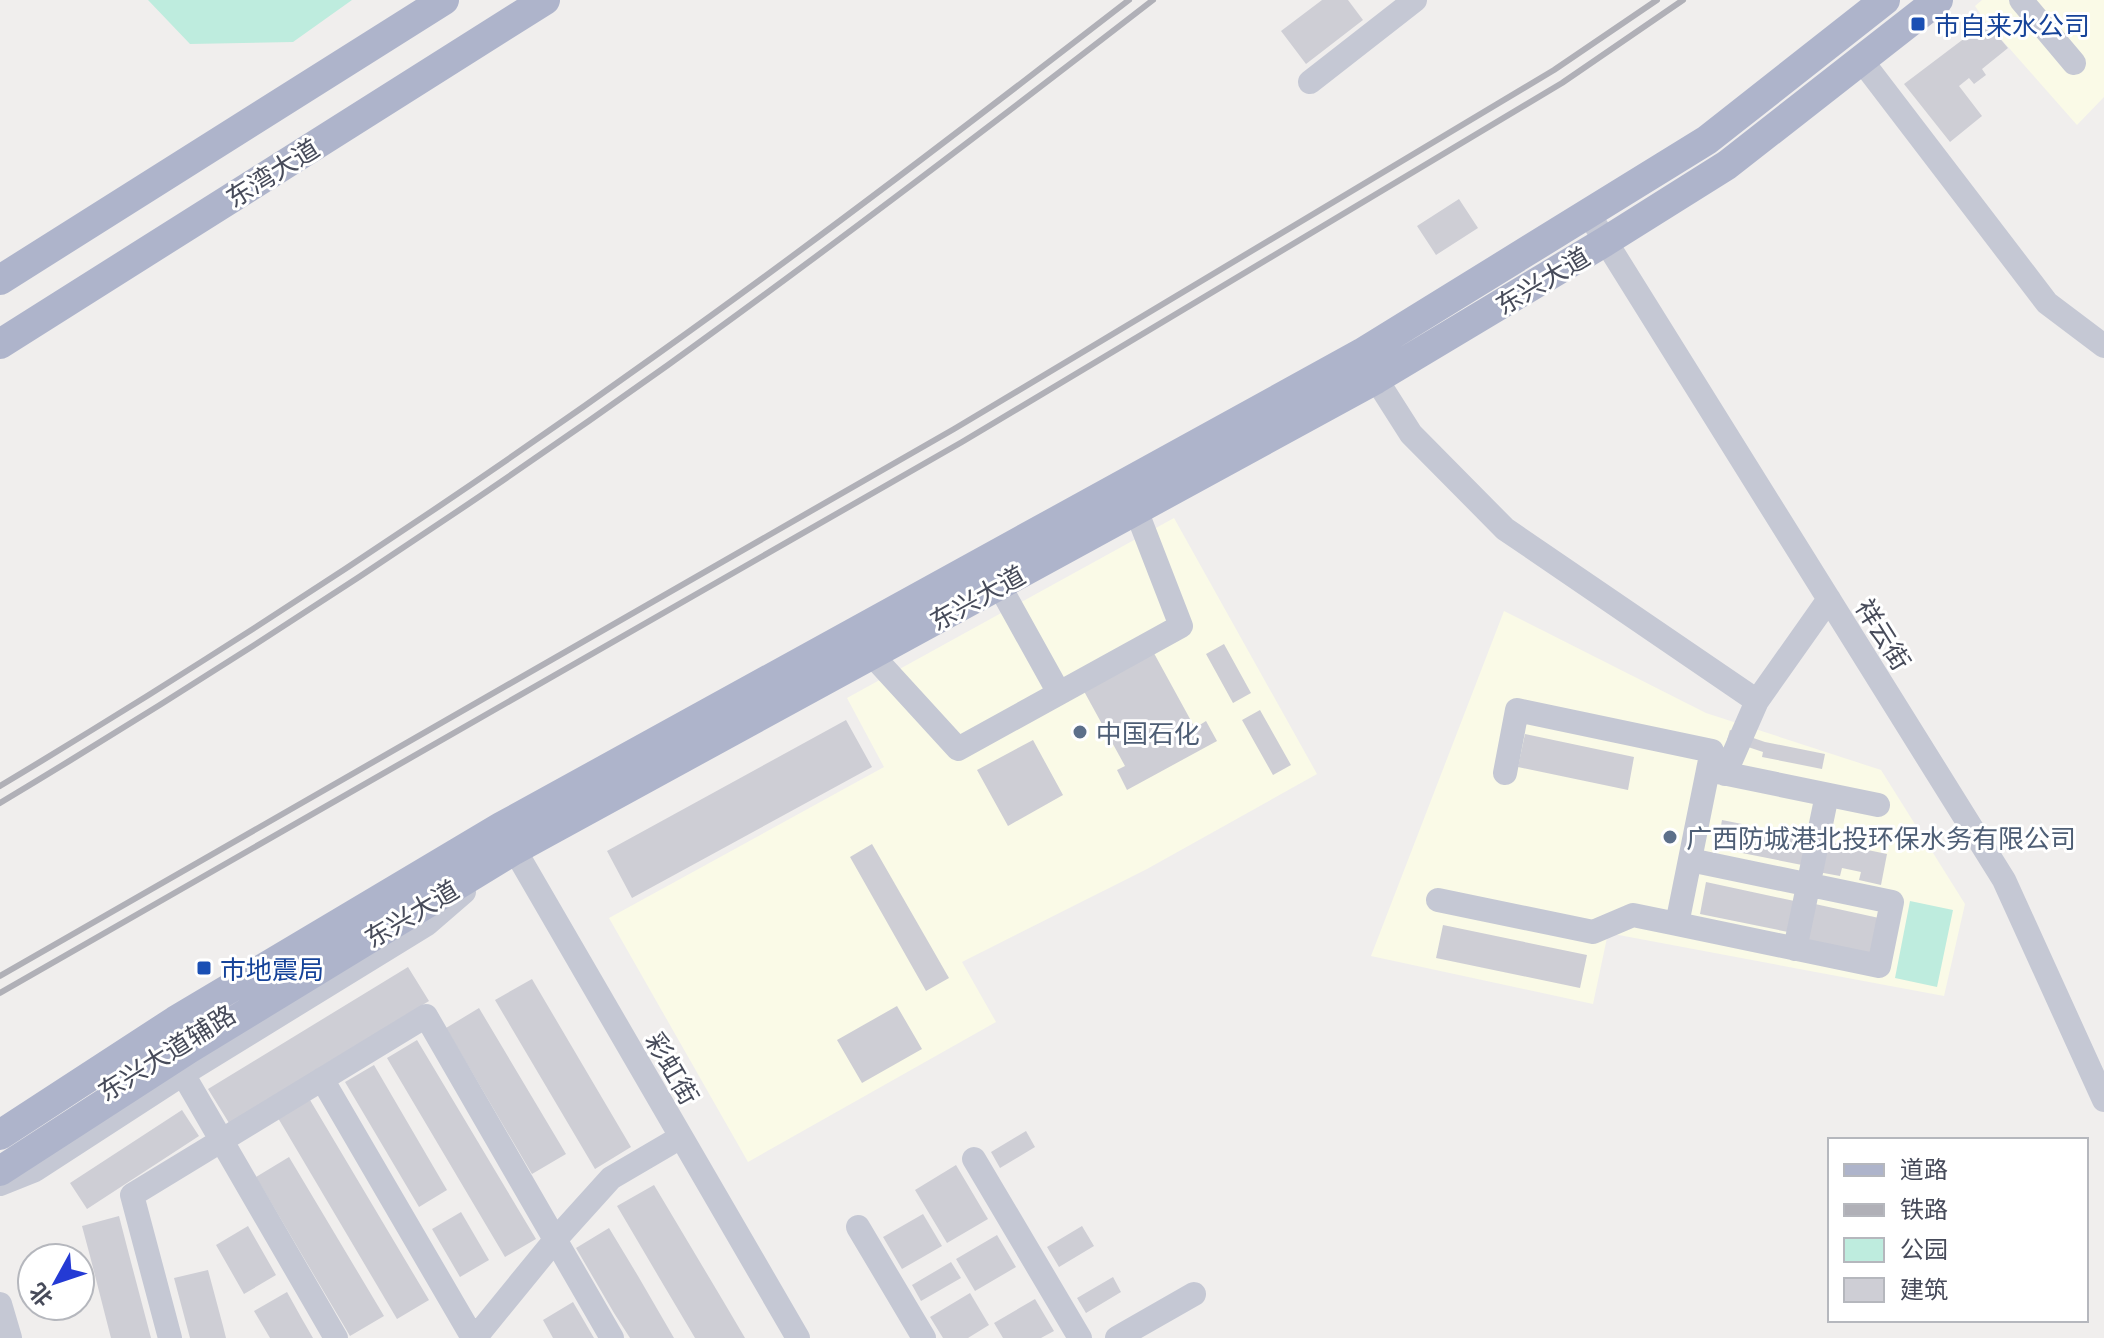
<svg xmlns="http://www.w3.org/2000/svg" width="2104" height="1338" font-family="'Exo 2','Noto Sans SC',sans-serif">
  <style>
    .commercial { fill: #fafae7 }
    .green { fill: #beecde }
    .building { fill: #ceced5 }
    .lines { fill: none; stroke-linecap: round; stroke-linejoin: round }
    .minor { stroke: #c5c8d4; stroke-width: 24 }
    .major { stroke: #aeb4cb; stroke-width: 30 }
    .rail { stroke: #b0b0b7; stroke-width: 6 }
    .transit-dot { fill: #1a4fb4; stroke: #fff; stroke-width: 3 }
    .service-dot { fill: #5c6f8a; stroke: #fff; stroke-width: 3 }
    .labels { text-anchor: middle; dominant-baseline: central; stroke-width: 6; stroke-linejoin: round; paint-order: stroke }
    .transit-label { font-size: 26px; fill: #164399; stroke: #fff; text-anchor: start }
    .street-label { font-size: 26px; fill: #474b5a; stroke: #fff }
    .service-label { font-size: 26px; fill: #4e5e75; stroke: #fff; text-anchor: start }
  </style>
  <rect width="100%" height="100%" fill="#f0eeed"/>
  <!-- commercial -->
  <path class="commercial" d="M1982 0H2104V97L2077 125 1986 22 1975 6Z
    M1174 518 1317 774 1147 869 962 962 996 1022 748 1162 609 918 884 767 847 698Z
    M1504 611 1706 713 1881 770 1965 904 1944 996 1608 933 1593 1004 1371 956Z"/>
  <!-- green -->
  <path class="green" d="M148 0H352L293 42 190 44Z
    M1910 901 1953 910 1937 987 1895 978Z"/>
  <!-- building -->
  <path class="building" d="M1322 0H1348L1363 20 1306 64 1281 31Z
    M1986 22 2008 48 1982 69 1986 75 1974 84 1969 78 1959 86 1982 116 1950 142 1904 84Z
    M1459 199 1478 228 1436 255 1417 226Z
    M1144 635 1195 728 1206 721 1217 741 1127 790 1117 770 1125 766 1074 673Z
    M1224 644 1251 693 1233 703 1206 654Z
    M1260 710 1291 765 1273 775 1242 720Z
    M846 720 872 767 632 898 607 851Z
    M1730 730 1765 742 1825 754 1822 769 1762 757 1763 752 1727 740Z
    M1525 734 1634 757 1628 790 1518 767Z
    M1033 740 1063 795 1008 826 977 770Z
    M1722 820 1742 824 1741 829 1790 839 1791 834 1812 838 1807 866 1717 848Z
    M1824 841 1887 854 1881 885 1859 880 1861 872 1842 868 1840 876 1818 872Z
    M872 844 949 978 926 991 850 857Z
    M1706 882 1799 902 1793 933 1700 914Z
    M1815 904 1879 918 1871 955 1807 942Z
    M1443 925 1587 955 1580 988 1436 958Z
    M408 967 429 1001 229 1123 208 1089Z
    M532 979 631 1147 595 1169 495 1000Z
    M897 1006 922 1049 862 1083 837 1040Z
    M479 1008 566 1154 532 1174 446 1028Z
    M417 1040 536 1239 505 1257 387 1058Z
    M374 1065 447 1190 419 1207 345 1082Z
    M310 1100 429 1300 397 1319 278 1118Z
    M182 1110 199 1136 87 1209 70 1183Z
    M1026 1131 1035 1147 1000 1168 991 1152Z
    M289 1157 384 1316 350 1336 256 1177Z
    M956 1165 988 1219 947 1243 915 1190Z
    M654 1185 722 1299 745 1338H695L660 1279 617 1206Z
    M461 1212 489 1260 460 1277 432 1229Z
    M923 1214 942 1246 902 1269 883 1237Z
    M119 1216 127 1247 151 1338H111L90 1256 82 1226Z
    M248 1226 276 1275 244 1294 216 1245Z
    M1082 1226 1094 1246 1059 1267 1047 1247Z
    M609 1228 638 1276 674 1338H630L614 1313 576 1248Z
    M997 1235 1016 1267 975 1291 956 1259Z
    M951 1262 961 1278 921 1301 912 1285Z
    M208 1270 223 1326 226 1338H190L174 1278Z
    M1113 1277 1121 1292 1086 1313 1077 1298Z
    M287 1292 302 1319 313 1338H270L254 1311Z
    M970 1293 989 1325 968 1338H943L930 1317Z
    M1035 1299 1054 1331 1041 1338H1003L994 1323Z
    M573 1302 594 1338H553L543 1320Z"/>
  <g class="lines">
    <!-- minor -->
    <path class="minor" d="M2021 0 2074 63
      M1862 61 2047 303 2104 346
      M1310 82 1415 0
      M1588 213 2004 880 2104 1100
      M1376 379 1411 434 1505 529 1757 701 1829 599
      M999 585 1059 693
      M872 655 958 749 1181 626 1136 510
      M1505 773 1517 710 1712 751 1708 770
      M1725 774 1757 701
      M506 835 798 1338
      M1690 860 1892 902 1879 966 1677 924 1708 770 1878 805
      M1438 900 1593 932 1633 915 1677 924
      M1795 949 1827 795
      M183 1074 336 1338
      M322 1079 473 1338
      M974 1159 1080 1338
      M0 1184 35 1170 183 1074 427 924 464 892
      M858 1227 924 1338
      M0 1304 10 1338
      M170 1338 132 1195 426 1016 612 1338
      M475 1338 555 1240 611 1178 681 1137
      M1117 1338 1194 1294"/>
    <!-- major -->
    <path class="major" d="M0 280 444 0
      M0 344 545 0
      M0 1135 175 1021 501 827 1362 353 1707 140 1885 0
      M0 1171 190 1048 514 850 1376 379 1606 241 1727 165 1938 0"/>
    <!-- rail -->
    <path class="rail" d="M0 786C225 651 446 506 659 353 819 239 974 120 1129 0
      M0 803C228 666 451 520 668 365 832 247 993 124 1153 0
      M0 976 954 429 1554 70 1657 0
      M0 993 962 442 1562 83 1683 0"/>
  </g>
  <!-- markers -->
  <g class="transit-dot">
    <rect x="1910" y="16" width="16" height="16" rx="4"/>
    <rect x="196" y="960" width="16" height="16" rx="4"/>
  </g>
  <g class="service-dot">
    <circle cx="1080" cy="732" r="8"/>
    <circle cx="1670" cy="837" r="8"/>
  </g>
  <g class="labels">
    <!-- transit labels -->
    <g class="transit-label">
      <text x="1934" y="24">巿自来水公司</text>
      <text x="220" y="968">巿地震局</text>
    </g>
    <!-- street labels -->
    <g class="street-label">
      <text transform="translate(272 172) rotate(-32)">东湾大道</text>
      <text transform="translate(1542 280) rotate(-31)">东兴大道</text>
      <text transform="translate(977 597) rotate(-29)">东兴大道</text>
      <text transform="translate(1884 634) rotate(58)">祥云街</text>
      <text transform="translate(411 913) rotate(-31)">东兴大道</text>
      <text transform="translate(166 1052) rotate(-32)">东兴大道辅路</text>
      <text transform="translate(673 1068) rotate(60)">彩虹街</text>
    </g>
    <!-- service labels -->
    <g class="service-label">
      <text x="1096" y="732">中国石化</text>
      <text x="1686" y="837">广西防城港北投环保水务有限公司</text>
    </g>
  </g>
  <!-- legend -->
  <rect x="1828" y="1138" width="260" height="184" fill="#ffffff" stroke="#b5b7bd" stroke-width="2"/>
  <rect x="1844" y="1164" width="40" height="12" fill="#aeb4cb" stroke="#b5b7bd" stroke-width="2"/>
  <text x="1900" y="1178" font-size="24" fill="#474b5a">道路</text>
  <rect x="1844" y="1204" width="40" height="12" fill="#b0b0b7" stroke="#b5b7bd" stroke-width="2"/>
  <text x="1900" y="1218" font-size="24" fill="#474b5a">铁路</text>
  <rect x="1844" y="1238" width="40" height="24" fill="#beecde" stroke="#b5b7bd" stroke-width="2"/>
  <text x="1900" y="1258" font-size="24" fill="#474b5a">公园</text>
  <rect x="1844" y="1278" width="40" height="24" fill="#ceced5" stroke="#b5b7bd" stroke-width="2"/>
  <text x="1900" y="1298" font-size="24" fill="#474b5a">建筑</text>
  <!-- north arrow -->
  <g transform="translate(56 1282) rotate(230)"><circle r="38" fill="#ffffff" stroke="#b5b7bd" stroke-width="2"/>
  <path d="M0-6L14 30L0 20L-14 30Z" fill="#243ad4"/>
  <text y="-12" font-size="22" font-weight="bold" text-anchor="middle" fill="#474b5a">北</text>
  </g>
</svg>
